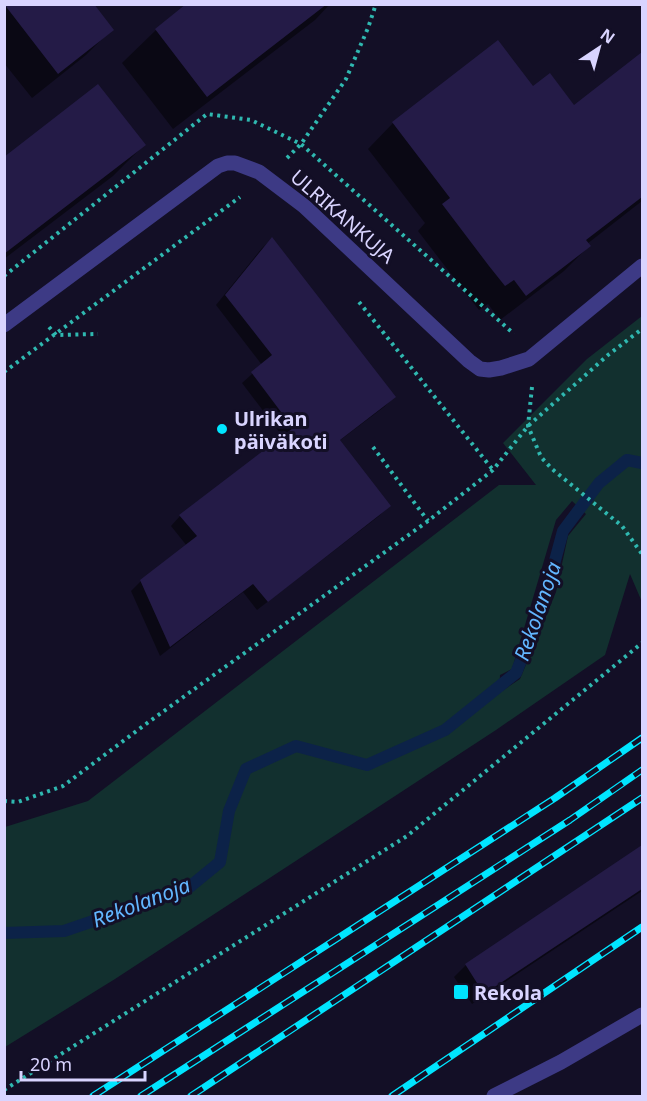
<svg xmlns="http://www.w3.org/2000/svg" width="647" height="1101" font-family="'Noto Sans',sans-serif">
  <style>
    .green { fill: #12302f; fill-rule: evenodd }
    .shadow { fill: #0007 }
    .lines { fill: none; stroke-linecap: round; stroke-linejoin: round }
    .stream { stroke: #0c2248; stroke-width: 12 }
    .building { fill: #241b47 }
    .path { stroke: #2fb8b0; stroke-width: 4; stroke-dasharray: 3 4.5; stroke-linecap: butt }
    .minor { stroke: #3d3a85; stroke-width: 15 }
    .rail-casing { stroke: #00e5ff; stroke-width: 7 }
    .rail { stroke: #130f26; stroke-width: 4.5; stroke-dasharray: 14; stroke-linecap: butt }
    .poi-dot { fill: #00e5ff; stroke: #130f26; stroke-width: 2 }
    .labels { text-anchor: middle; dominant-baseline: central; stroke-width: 6; stroke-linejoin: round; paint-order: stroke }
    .street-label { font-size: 20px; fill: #d9d4ff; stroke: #130f26 }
    .poi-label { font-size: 20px; font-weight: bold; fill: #d9d4ff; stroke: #130f26; text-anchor: start }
    .water-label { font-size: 21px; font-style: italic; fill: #62b6ff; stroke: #130f26 }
  </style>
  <rect width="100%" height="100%" fill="#130f26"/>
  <!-- green -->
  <path class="green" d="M642 316V602L630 574 605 655 496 730 115 979 5 1047V827L88 801 499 485H536L503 443 587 359ZM572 501 586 514 568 536 556 592 520 679 499 693 500 675 512 669 556 520Z"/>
  <!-- shadow -->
  <path class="shadow" d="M4 4 112 29 86 55 32 98 4 63Z
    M189 4H330L315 20 173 129 122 63 156 30Z
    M498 42 533 88 574 107 642 54V201L587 244 589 246 564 271 500 320 488 304 479 310 464 291 418 231 425 223 368 149 393 123Z
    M144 145 113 176 4 259V158Z
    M272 239 394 397 384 407 339 441 389 506 379 516 257 610 243 592 160 656 131 591 141 581 187 546 171 526 180 516 283 437 242 383 262 365 216 305 262 248Z
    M642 846V891L472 1004 454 977 466 965Z"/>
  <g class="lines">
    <!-- stream -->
    <path class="stream" d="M4 933 64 931 187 889 220 862 229 811 246 769 296 746 367 765 445 730 516 673 543 605 563 531 599 483 627 460 642 463"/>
  </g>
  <!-- building -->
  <path class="building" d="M4 4H94L114 30 58 74Z
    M186 4H327L207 97 155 29Z
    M498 40 533 86 550 73 574 105 642 52V197L586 240 591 246 526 296 514 280 505 286 489 266 442 204 450 198 392 122Z
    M98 84 146 145 4 254V157Z
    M272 237 396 397 340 440 391 506 268 602 253 584 170 647 140 580 197 536 179 515 293 428 251 372 272 355 225 295Z
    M642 845V889L484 994 465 964Z"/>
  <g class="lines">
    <!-- path -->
    <path class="path" d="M287 158 301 144 346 79 368 28 376 4
      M4 276 207 114 251 120 301 144 514 334
      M359 302 493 470
      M49 327 56 335 98 334
      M4 372 240 197
      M532 387 528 426 541 457 552 469 622 526 642 554
      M373 447 428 521
      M4 801 18 802 63 786 150 721 428 521 493 470 528 426 608 355 642 329
      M4 1090 407 836 642 643"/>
    <!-- minor -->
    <path class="minor" d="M4 325 218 166 227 163H235L259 172 304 206 469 361 480 369 489 370 501 368 529 359 642 266
      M494 1096 561 1062 642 1015"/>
    <defs>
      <path id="rail" d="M93 1096 555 798 642 738
        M141 1096 570 820 642 770
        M191 1096 642 798
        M392 1096 642 927"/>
    </defs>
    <!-- rail casing -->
    <use href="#rail" class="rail-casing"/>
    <!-- rail -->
    <use href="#rail" class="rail"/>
  </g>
  <!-- markers -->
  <g class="poi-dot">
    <circle cx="222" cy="429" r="6"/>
    <rect x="453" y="984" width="16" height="16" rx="3"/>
  </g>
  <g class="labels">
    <!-- street labels -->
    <g class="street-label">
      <text transform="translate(343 216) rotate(41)">ULRIKANKUJA</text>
    </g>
    <!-- poi labels -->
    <g class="poi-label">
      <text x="234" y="418">Ulrikan<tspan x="234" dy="23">päiväkoti</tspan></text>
      <text x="474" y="992">Rekola</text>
    </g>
    <!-- water labels -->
    <g class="water-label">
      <text transform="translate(537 611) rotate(-71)">Rekolanoja</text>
      <text transform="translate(141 902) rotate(-21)">Rekolanoja</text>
    </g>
  </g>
  <!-- border -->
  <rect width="647" height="1101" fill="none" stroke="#d9d4ff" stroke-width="12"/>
  <!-- north arrow -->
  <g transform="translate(599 48) rotate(36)" stroke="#130f26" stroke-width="4.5" paint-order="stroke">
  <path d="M0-4.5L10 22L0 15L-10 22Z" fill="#d9d4ff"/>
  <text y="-9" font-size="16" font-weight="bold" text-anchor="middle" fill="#d9d4ff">N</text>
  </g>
  <!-- scale -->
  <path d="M21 1071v9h124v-9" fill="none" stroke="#d9d4ff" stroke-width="3"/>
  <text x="30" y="1071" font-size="18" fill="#d9d4ff" stroke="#130f26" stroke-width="4.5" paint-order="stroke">20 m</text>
</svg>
